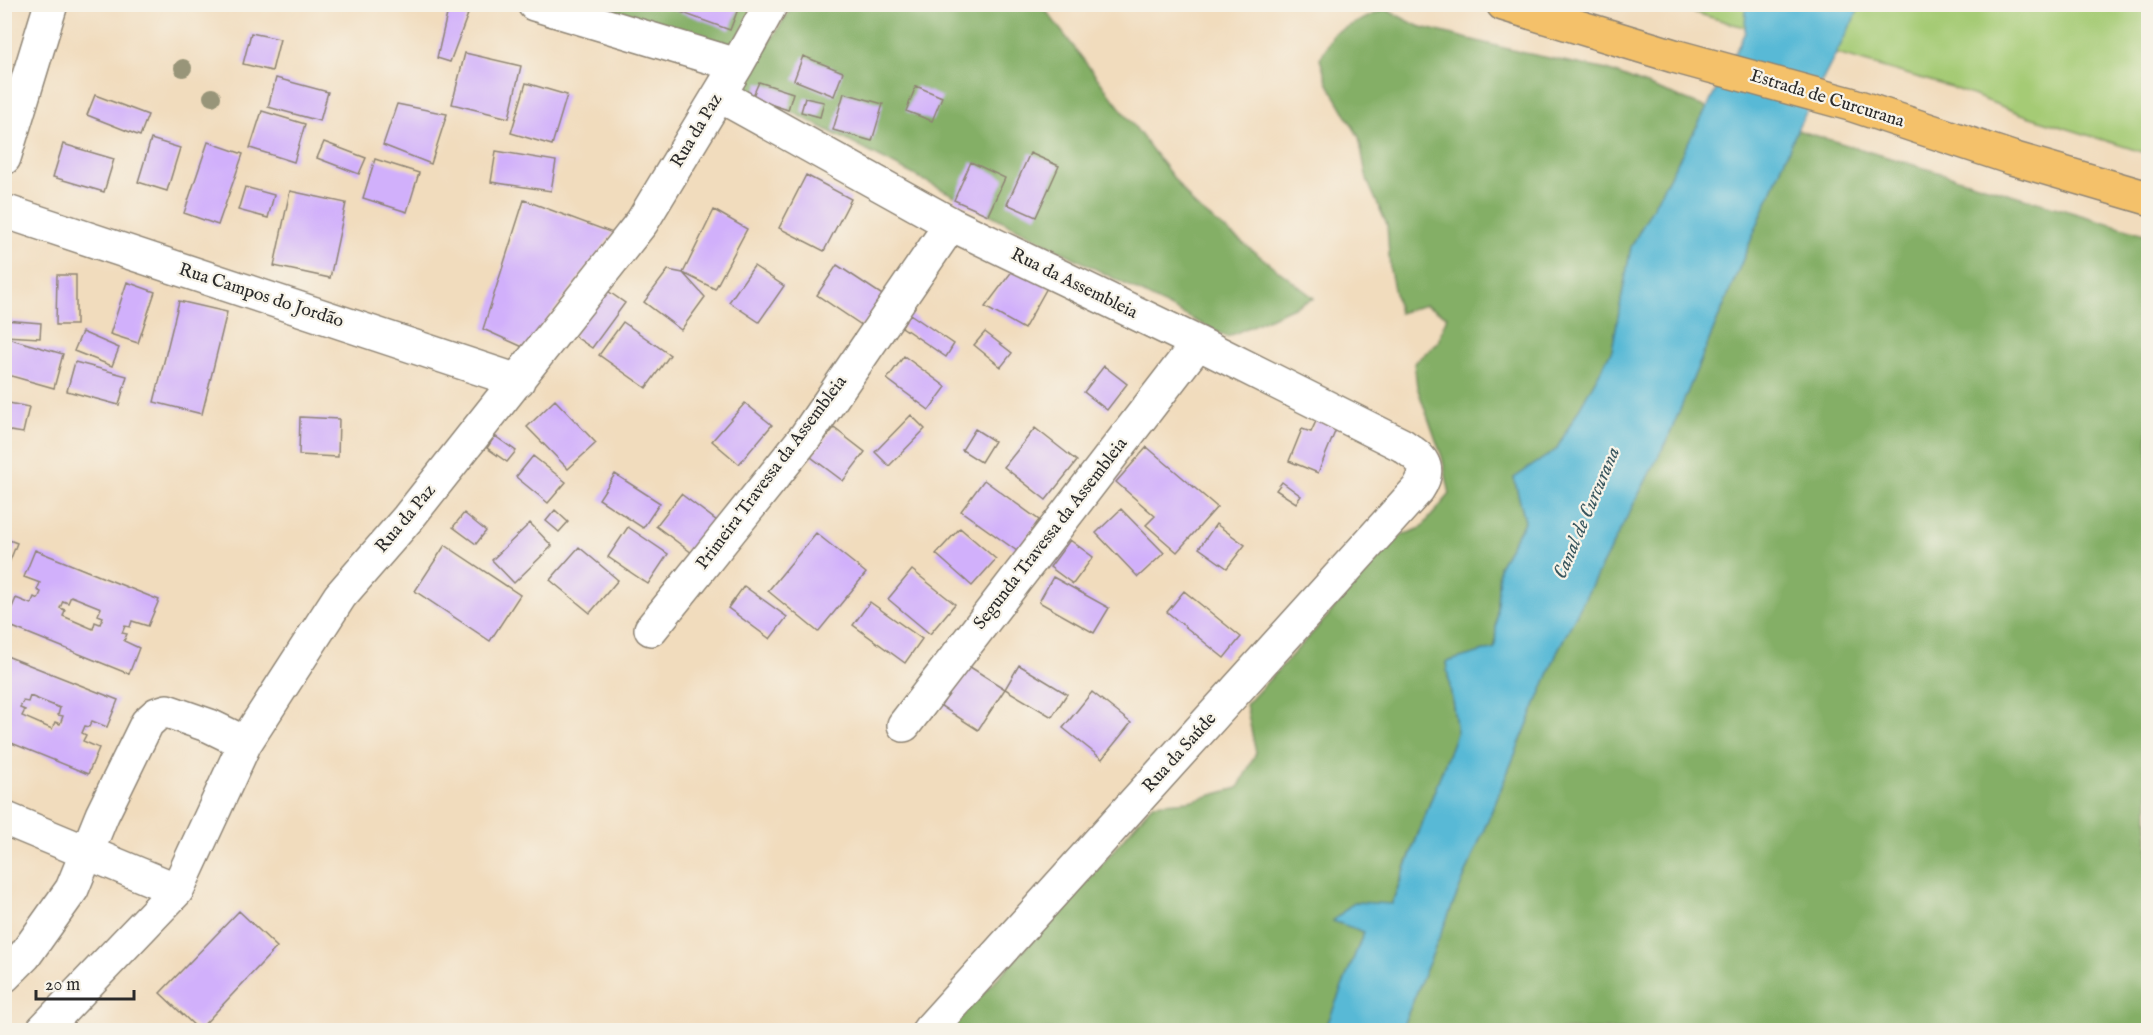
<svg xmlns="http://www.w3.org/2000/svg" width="2153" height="1035" font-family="'IM FELL English',serif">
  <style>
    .green { fill: #a5cb75; stroke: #687b50; stroke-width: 1.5 }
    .forest { fill: #84af66; stroke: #586d48; stroke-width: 1.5 }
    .water { fill: #58b9d6; stroke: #427280; stroke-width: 1.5 }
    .building { fill: #d1b0fb; fill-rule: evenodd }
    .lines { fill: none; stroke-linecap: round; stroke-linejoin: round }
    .minor-casing { stroke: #8e8474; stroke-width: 36 }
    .major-casing { stroke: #8e8474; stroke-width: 36 }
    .minor { stroke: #fff; stroke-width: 33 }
    .major { stroke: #f4c16a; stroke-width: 33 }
    .tree { fill: #989579 }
    .labels { text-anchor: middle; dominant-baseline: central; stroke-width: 4.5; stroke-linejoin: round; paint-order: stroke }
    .street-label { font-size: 18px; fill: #2b2b2b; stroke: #f7f3e8 }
    .water-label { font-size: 20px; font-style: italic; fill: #38565e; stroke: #f7f3e8 }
  </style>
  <rect width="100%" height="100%" fill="#f7f3e8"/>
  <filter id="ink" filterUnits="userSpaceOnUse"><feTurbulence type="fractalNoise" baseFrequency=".0167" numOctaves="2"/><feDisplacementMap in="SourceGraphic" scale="12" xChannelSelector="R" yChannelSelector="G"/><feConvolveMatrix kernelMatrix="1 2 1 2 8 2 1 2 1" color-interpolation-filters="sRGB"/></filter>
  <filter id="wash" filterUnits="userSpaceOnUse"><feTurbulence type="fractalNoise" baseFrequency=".008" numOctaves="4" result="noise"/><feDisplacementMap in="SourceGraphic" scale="24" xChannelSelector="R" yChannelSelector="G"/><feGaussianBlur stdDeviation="1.35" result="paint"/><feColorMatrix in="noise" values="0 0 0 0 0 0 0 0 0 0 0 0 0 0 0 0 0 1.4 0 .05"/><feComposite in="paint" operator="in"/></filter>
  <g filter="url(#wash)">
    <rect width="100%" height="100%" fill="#f1dcbd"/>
    <!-- green -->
    <path class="green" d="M1668 5H2148V154L2027 116 1951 87Z"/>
    <!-- forest -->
    <path class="forest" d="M593 5H756L734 46Z
      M793 5H1045L1047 12 1195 206 1314 298 1227 337 742 86Z
      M1385 9 1418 26 1520 52 1607 70 1707 108 1631 247 1612 350 1556 450 1514 478 1525 521 1499 566 1495 648 1446 662 1457 731 1391 905 1354 902 1333 921 1364 932 1325 1030H948L1066 906 1153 804 1189 801 1238 788 1256 753 1246 705 1328 616 1393 539 1421 528 1450 494 1442 457 1417 387 1414 363 1438 342 1447 316 1425 305 1399 313 1390 270 1387 225 1367 180 1359 137 1328 84 1320 59 1334 33Z
      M1797 130 2148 235V1030H1401L1559 648 1669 436Z"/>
    <!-- water -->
    <path class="water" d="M1746 5H1861L1797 130 1669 436 1559 648 1401 1030H1325L1364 932 1333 921 1354 902 1392 904 1457 731 1446 662 1495 648 1499 566 1525 521 1514 478 1556 450 1612 350 1631 247 1707 108 1745 32Z"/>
    <g id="blocks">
      <!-- building -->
      <path class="building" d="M658 4H740L730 30Z
        M448 10 468 14 450 62 437 58Z
        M251 33 280 39 272 71 243 64Z
        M465 53 521 66 509 118 452 104Z
        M803 56 843 72 834 96 794 80Z
        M276 78 328 92 320 121 268 107Z
        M759 82 793 93 788 110 752 98Z
        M526 83 567 95 552 145 511 133Z
        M916 86 942 97 932 121 906 111Z
        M844 93 883 104 872 141 833 130Z
        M95 95 148 115 140 136 87 115Z
        M805 98 824 102 820 117 801 112Z
        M397 104 447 114 431 164 383 145Z
        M262 111 305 124 294 162 250 148Z
        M151 139 180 148 167 191 138 182Z
        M208 142 243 154 218 225 184 213Z
        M324 142 366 158 359 174 317 158Z
        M63 144 114 159 104 192 53 177Z
        M496 151 556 161 551 191 491 182Z
        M1030 153 1059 166 1036 217 1007 204Z
        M375 159 419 173 407 212 363 198Z
        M971 162 1005 178 988 215 954 200Z
        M806 175 851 199 824 251 779 228Z
        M245 187 274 195 268 218 238 210Z
        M290 191 346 203 330 278 274 266Z
        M524 200 613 233 525 348 483 329Z
        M714 210 747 229 715 289 683 273Z
        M837 265 884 296 863 326 817 295Z
        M754 266 784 286 759 322 729 302Z
        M1016 266 1053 277 1024 329 985 307Z
        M668 270 683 273 705 297 681 330 644 302Z
        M57 275H76V325H56Z
        M127 282 155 292 138 343 110 334Z
        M605 289 625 303 592 348 573 335Z
        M179 301 227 312 202 414 154 402Z
        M910 314 954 344 946 357 902 327Z
        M4 320 41 323 40 338 4 336Z
        M623 322 670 355 646 388 599 355Z
        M82 332 119 348 112 366 74 351Z
        M985 332 1012 353 1001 367 974 345Z
        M4 337 63 354 54 388 4 374Z
        M904 356 946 387 929 410 887 379Z
        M75 362 127 376 119 405 67 391Z
        M1104 366 1127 384 1107 410 1084 392Z
        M555 400 596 443 568 469 527 427Z
        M4 402 29 407 23 433 4 430Z
        M745 403 772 425 739 464 712 441Z
        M911 415 925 429 889 466 875 452Z
        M300 417 339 419 338 457 299 455Z
        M1317 419 1337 427 1318 473 1289 461 1302 429 1311 432Z
        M834 428 865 452 843 481 811 457Z
        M1035 428 1077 461 1046 500 1004 467Z
        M975 429 994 441 981 462 962 450Z
        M495 436 516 451 507 462 487 448Z
        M1147 447 1217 507 1177 552 1146 525 1155 516 1116 482Z
        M533 456 566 482 548 503 516 477Z
        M615 474 660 503 643 528 599 499Z
        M984 480 1039 520 1017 551 961 511Z
        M1282 482 1301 496 1296 503 1276 490Z
        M681 494 717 521 692 553 656 526Z
        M1121 509 1164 553 1138 577 1096 533Z
        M555 510 568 522 559 532 546 521Z
        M464 513 486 531 476 544 453 527Z
        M530 523 552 546 514 583 492 560Z
        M1216 524 1245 545 1227 568 1199 548Z
        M628 527 668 554 648 584 608 557Z
        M960 528 996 559 972 586 936 554Z
        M816 533 866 573 818 632 768 591Z
        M4 538 17 543 5 573H4Z
        M1070 540 1093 557 1073 584 1050 567Z
        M445 545 520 595 490 641 415 591Z
        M579 547 618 580 590 613 550 580Z
        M35 550 159 600 148 626 132 621 130 627 125 626 122 633 127 634 124 641 139 648 129 674 5 624 16 598 31 604 34 597 38 599 41 592 37 590 40 583 24 577ZM71 596 101 608 98 615 103 617 100 624 95 622 93 629 63 616 65 610 60 608 63 601 68 603Z
        M912 570 955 604 930 634 888 599Z
        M1053 577 1109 608 1094 633 1039 602Z
        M744 586 787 617 770 639 728 608Z
        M1184 591 1241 637 1224 658 1167 612Z
        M870 602 922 639 905 663 853 625Z
        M4 655 118 700 107 727 92 721 89 727 85 726 82 733 86 735 83 741 99 748 88 774 4 740ZM30 696 60 708 58 715 63 716 60 724 55 722 52 729 22 716 25 710 20 708 23 701 28 702Z
        M967 665 1005 689 978 730 941 706Z
        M1019 665 1067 694 1052 717 1005 689Z
        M1092 692 1131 723 1102 759 1063 728Z
        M239 911 277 947 199 1030 160 993Z"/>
    </g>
  </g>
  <g filter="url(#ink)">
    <use href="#blocks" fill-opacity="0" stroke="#8e8474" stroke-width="1.5"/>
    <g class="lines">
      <defs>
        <path id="minor" d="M534 4 737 65
          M719 95 951 224 1198 343 1402 445C1421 458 1433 466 1418 489L929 1030
          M4 158 51 4
          M4 211 518 381
          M651 629 806 436 951 224
          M904 725 1198 343
          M4 818 177 890
          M4 976 25 955 72 889 102 815 147 723 157 714 167 711 210 726 245 743
          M43 1030 177 890 245 743 340 596 408 518 642 222 737 65 771 4"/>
        <path id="major" d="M1503 4 1674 56 1850 104 2012 158 2148 198"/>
      </defs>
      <!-- minor casing -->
      <use href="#minor" class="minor-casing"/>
      <!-- major casing -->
      <use href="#major" class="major-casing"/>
      <!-- minor -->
      <use href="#minor" class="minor"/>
      <!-- major -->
      <use href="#major" class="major"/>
    </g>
    <!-- trees -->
    <g class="tree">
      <circle cx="183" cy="68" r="9"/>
      <circle cx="212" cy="97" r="9"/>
    </g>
  </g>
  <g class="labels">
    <!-- street labels -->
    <g class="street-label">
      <text transform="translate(1827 99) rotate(17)">Estrada de Curcurana</text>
      <text transform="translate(697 131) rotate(-59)">Rua da Paz</text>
      <text transform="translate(1074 284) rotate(26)">Rua da Assembleia</text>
      <text transform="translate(261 296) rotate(18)">Rua Campos do Jordão</text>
      <text transform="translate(772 473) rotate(-53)">Primeira Travessa da Assembleia</text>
      <text transform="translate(406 519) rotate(-50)">Rua da Paz</text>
      <text transform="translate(1051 534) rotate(-52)">Segunda Travessa da Assembleia</text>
      <text transform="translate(1180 753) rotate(-48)">Rua da Saúde</text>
    </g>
    <!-- water labels -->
    <g class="water-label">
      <text transform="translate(1587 513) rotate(-67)">Canal de Curcurana</text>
    </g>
  </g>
  <!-- margin -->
  <rect width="2153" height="1035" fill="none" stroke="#f7f3e8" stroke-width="24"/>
  <!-- scale -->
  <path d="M36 990v9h98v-9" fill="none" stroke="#2b2b2b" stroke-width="3"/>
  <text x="45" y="990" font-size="18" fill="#2b2b2b" stroke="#f7f3e8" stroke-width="4.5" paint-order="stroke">20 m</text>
</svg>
